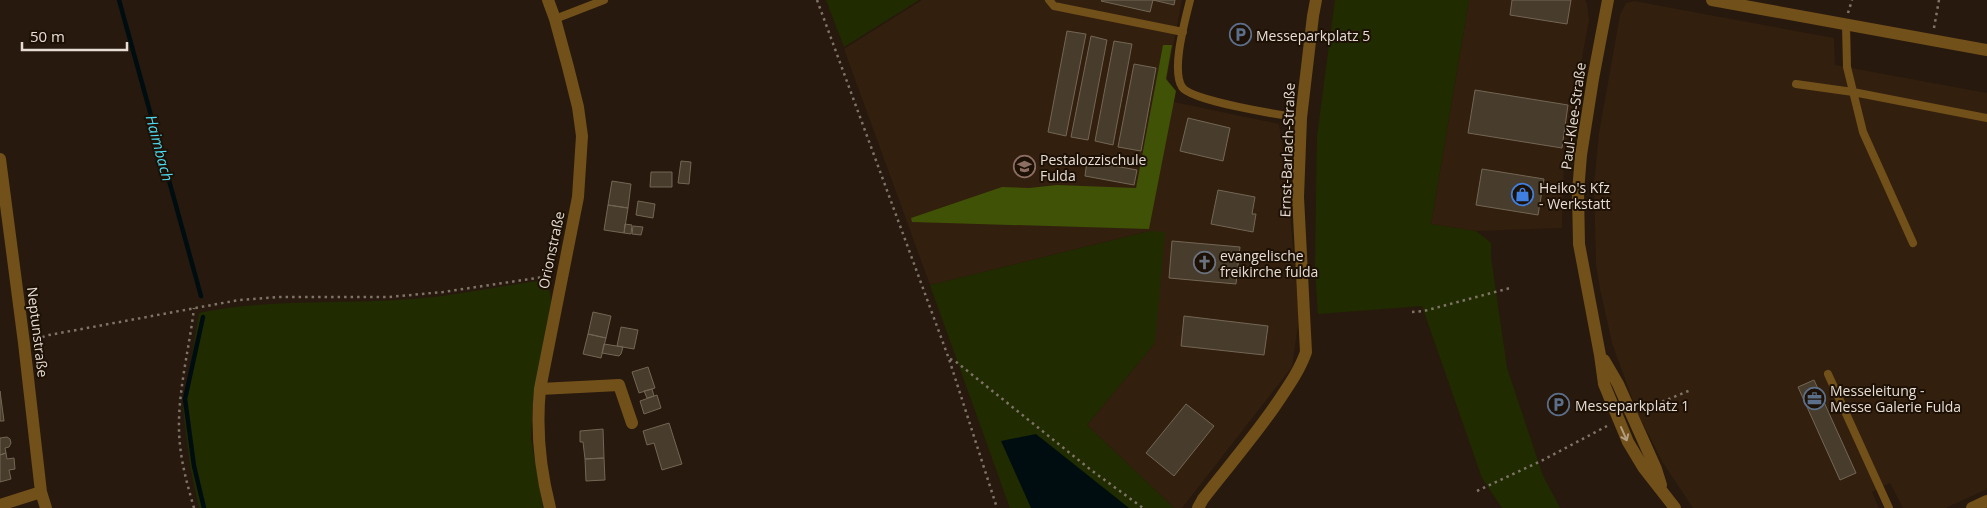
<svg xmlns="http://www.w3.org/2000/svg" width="1987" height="508" font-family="'Open Sans',sans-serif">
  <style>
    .built { fill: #321f0e }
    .green { fill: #202c00 }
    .forest { fill: #3f5205 }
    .water { fill: #000d10 }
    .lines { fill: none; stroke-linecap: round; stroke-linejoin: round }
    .stream { stroke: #000d10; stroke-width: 4.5 }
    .building { fill: #483c2c; stroke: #736654 }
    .path { stroke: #807469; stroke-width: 2.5; stroke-dasharray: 2.5 4; stroke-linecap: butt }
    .service { stroke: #715019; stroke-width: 8 }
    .minor { stroke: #715019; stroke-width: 12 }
    .tertiary { stroke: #715019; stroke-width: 12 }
    .oneway { stroke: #b29e80 }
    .labels { text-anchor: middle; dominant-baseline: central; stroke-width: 4; stroke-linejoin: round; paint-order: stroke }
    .poi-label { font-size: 14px; fill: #e7ddd4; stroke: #1d1005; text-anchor: start }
    .street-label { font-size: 14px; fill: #e7ddd4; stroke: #1d1005 }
    .water-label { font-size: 15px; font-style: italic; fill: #4edbf3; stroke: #1d1005 }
  </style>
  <rect width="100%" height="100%" fill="#27190d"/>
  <!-- built -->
  <path class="built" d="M922 0H1182L1167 78 1174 102 1279 124 1287 177 1299 318 1292 367 1182 508H1174L1087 425 1155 343 1150 231 930 285 844 49Z
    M1469 0H1585L1587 4 1589 20 1564 155 1562 228 1476 231 1431 224Z
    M1634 1 1834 38 1835 65 1987 93V489L1946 508H1903L1890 483 1872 492 1879 508H1693L1663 463 1637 412 1612 343 1600 289 1596 265 1594 183 1599 133 1620 15 1626 3Z"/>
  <!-- green -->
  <path class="green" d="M826 0H919L844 47Z
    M1335 0H1469L1431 224 1476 231 1491 243V258L1507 368 1543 476 1560 508H1502L1482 478 1422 306 1318 314 1315 268 1317 137Z
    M1150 231 1165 232 1155 343 1087 425 1174 508H1010L930 285Z
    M537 281C548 286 551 290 551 302L533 399 531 438 543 508H199L190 466 183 409 199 313C269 298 340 305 412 299 454 296 495 287 537 281Z"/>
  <!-- forest -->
  <path class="forest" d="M1163 45H1172L1166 79 1176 91 1149 229 912 222 911 218 1002 187 1029 188 1057 185 1136 188Z"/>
  <!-- water -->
  <path class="water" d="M1036 434 1129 508H1031L1001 441Z"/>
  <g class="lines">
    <!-- stream -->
    <path class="stream" d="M119 0 201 296
      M203 317 185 399 194 466 204 508"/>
  </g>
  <!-- building -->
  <path class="building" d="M1102 0H1175L1174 5 1153 0 1150 12 1101 1Z
    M1512 0H1571L1567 24 1510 15Z
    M1067 31 1086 34 1066 136 1048 132Z
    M1091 36 1107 40 1088 140 1071 137Z
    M1114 41 1132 44 1113 145 1095 141Z
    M1134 64 1156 68 1141 151 1118 147Z
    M1475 90 1568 105 1562 148 1468 133Z
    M1188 118 1230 128 1223 161 1180 151Z
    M681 161 691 162 689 184 678 183Z
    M1087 161 1137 170 1134 185 1085 176Z
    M1482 169 1544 179 1538 215 1476 205Z
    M651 172H672V187H650Z
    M612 181 631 184 628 208 608 205Z
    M1218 190 1255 197 1252 214H1256L1253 232 1211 224Z
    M638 201 655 204 653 218 636 215Z
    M608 205 628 208 624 233 604 230Z
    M625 224 632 225 631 234 624 233Z
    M633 226 643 227 641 235 632 234Z
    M1172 241 1240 247 1236 284 1169 278Z
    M593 312 611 316 606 338 588 334Z
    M1184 316 1268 326 1264 355 1181 346Z
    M621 327 638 330 634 349 617 346Z
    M588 334 606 338 601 358 583 354Z
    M604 344 623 347 621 354 619 356 602 353Z
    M648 367 655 388 639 393 632 372Z
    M1814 380 1856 473 1840 480 1798 387Z
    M652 389 654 396 647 398 644 391Z
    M0 391 4 421H0Z
    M657 395 661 408 644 414 640 401Z
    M1186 404 1214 426 1174 476 1146 453Z
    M669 423 682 464 662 470 654 443 647 445 643 431Z
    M603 429 604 458 585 459 583 442H580V431Z
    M7 437 10 439 11 443 9 447 5 448 6 453 0 455V438Z
    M6 453 7 459 14 458 15 469 9 470 11 479 0 482V455Z
    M604 458 605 480 586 481 585 459Z"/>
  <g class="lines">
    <!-- path -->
    <path class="path" d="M817 0 949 359 997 508
      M1848 13 1852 0
      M1934 28 1939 0
      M1412 312 1424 311 1510 288
      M36 339 49 335 239 300 278 297H389L443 292 550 276
      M950 359 955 361 1091 470 1143 508
      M1644 409 1691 390
      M1477 491 1543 460 1607 426
      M194 508C188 487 182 466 180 445 175 401 189 352 194 308"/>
    <!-- service -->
    <path class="service" d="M1049 0 1054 6 1183 32
      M1190 0C1185 21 1171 69 1182 87 1191 101 1281 115 1301 118
      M555 19 604 0
      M1846 25 1847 67 1863 132 1913 243
      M1796 84 1853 92 1987 118
      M1828 374 1889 508"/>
    <!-- minor -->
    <path class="minor" d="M548 0 555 19 568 67 578 107 582 136 578 197 540 389C536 429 540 469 550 508
      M1608 0 1593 79 1581 155 1578 192 1579 244 1600 355 1604 384 1628 442 1643 467 1675 508
      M1712 0 1987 50
      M0 159 24 343 41 492 46 508
      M1604 360 1618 384 1656 469 1661 485
      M540 389 619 385 632 423
      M0 505 41 492
      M1198 508 1203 499C1227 468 1253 438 1275 406 1287 388 1299 372 1306 352L1298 197 1301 118 1313 16 1316 0"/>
    <!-- tertiary -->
    <path class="tertiary" d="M1972 508 1987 501"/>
  </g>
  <!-- one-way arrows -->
  <defs><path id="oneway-shaft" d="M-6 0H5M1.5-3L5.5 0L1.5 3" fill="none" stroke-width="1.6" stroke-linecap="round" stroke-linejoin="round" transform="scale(1.25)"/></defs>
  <use class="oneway" href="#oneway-shaft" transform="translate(1624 434) rotate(66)"/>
  <!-- icons -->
  <defs>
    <symbol id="parking-ring" viewBox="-11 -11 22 22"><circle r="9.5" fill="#1d1005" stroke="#5c6f8a" stroke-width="1.5"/><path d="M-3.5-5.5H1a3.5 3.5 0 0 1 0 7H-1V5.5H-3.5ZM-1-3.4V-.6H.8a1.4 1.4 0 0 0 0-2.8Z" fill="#5c6f8a"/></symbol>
    <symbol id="school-ring" viewBox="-11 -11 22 22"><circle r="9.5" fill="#1d1005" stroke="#8d6e63" stroke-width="1.5"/><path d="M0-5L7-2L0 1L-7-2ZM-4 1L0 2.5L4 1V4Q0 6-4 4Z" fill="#8d6e63"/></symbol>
    <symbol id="shop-ring" viewBox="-11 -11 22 22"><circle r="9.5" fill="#1d1005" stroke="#3f7fe0" stroke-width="1.5"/><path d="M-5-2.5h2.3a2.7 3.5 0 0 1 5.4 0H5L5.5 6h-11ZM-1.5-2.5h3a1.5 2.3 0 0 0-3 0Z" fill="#3f7fe0"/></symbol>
    <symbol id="church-ring" viewBox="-11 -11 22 22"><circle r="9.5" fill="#1d1005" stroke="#6b7280" stroke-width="1.5"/><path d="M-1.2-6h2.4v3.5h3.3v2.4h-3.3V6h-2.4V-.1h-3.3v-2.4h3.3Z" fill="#6b7280"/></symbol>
    <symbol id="office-ring" viewBox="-11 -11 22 22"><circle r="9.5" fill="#1d1005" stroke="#5c6f8a" stroke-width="1.5"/><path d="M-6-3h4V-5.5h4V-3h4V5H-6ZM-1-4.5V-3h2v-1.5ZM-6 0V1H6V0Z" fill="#5c6f8a"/></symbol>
  </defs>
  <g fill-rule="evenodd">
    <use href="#parking-ring" x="1228" y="22" width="25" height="25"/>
    <use href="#school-ring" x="1012" y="154" width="25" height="25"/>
    <use href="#shop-ring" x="1510" y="182" width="25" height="25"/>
    <use href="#church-ring" x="1192" y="250" width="25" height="25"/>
    <use href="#office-ring" x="1802" y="386" width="25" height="25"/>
    <use href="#parking-ring" x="1546" y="392" width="25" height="25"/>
  </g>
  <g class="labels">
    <!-- poi labels -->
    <g class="poi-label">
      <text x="1256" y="35">Messeparkplatz 5</text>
      <text x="1040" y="159">Pestalozzischule<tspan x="1040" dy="16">Fulda</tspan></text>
      <text x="1539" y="187">Heiko's Kfz<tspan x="1539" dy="16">- Werkstatt</tspan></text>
      <text x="1220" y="255">evangelische<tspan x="1220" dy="16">freikirche fulda</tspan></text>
      <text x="1830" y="390">Messeleitung -<tspan x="1830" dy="16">Messe Galerie Fulda</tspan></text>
      <text x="1575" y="405">Messeparkplatz 1</text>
    </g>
    <!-- street labels -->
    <g class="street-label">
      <text transform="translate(1573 116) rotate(-82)">Paul-Klee-Straße</text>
      <text transform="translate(1287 150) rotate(-88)">Ernst-Barlach-Straße</text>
      <text transform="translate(551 250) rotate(-78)">Orionstraße</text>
      <text transform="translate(38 332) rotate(83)">Neptunstraße</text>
    </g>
    <!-- water labels -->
    <g class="water-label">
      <text transform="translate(160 148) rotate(75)">Haimbach</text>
    </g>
  </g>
  <!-- scale -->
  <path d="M22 42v8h105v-8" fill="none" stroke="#e7ddd4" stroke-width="2.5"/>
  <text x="30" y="42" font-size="15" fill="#e7ddd4" stroke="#1d1005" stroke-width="4" paint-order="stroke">50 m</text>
</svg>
